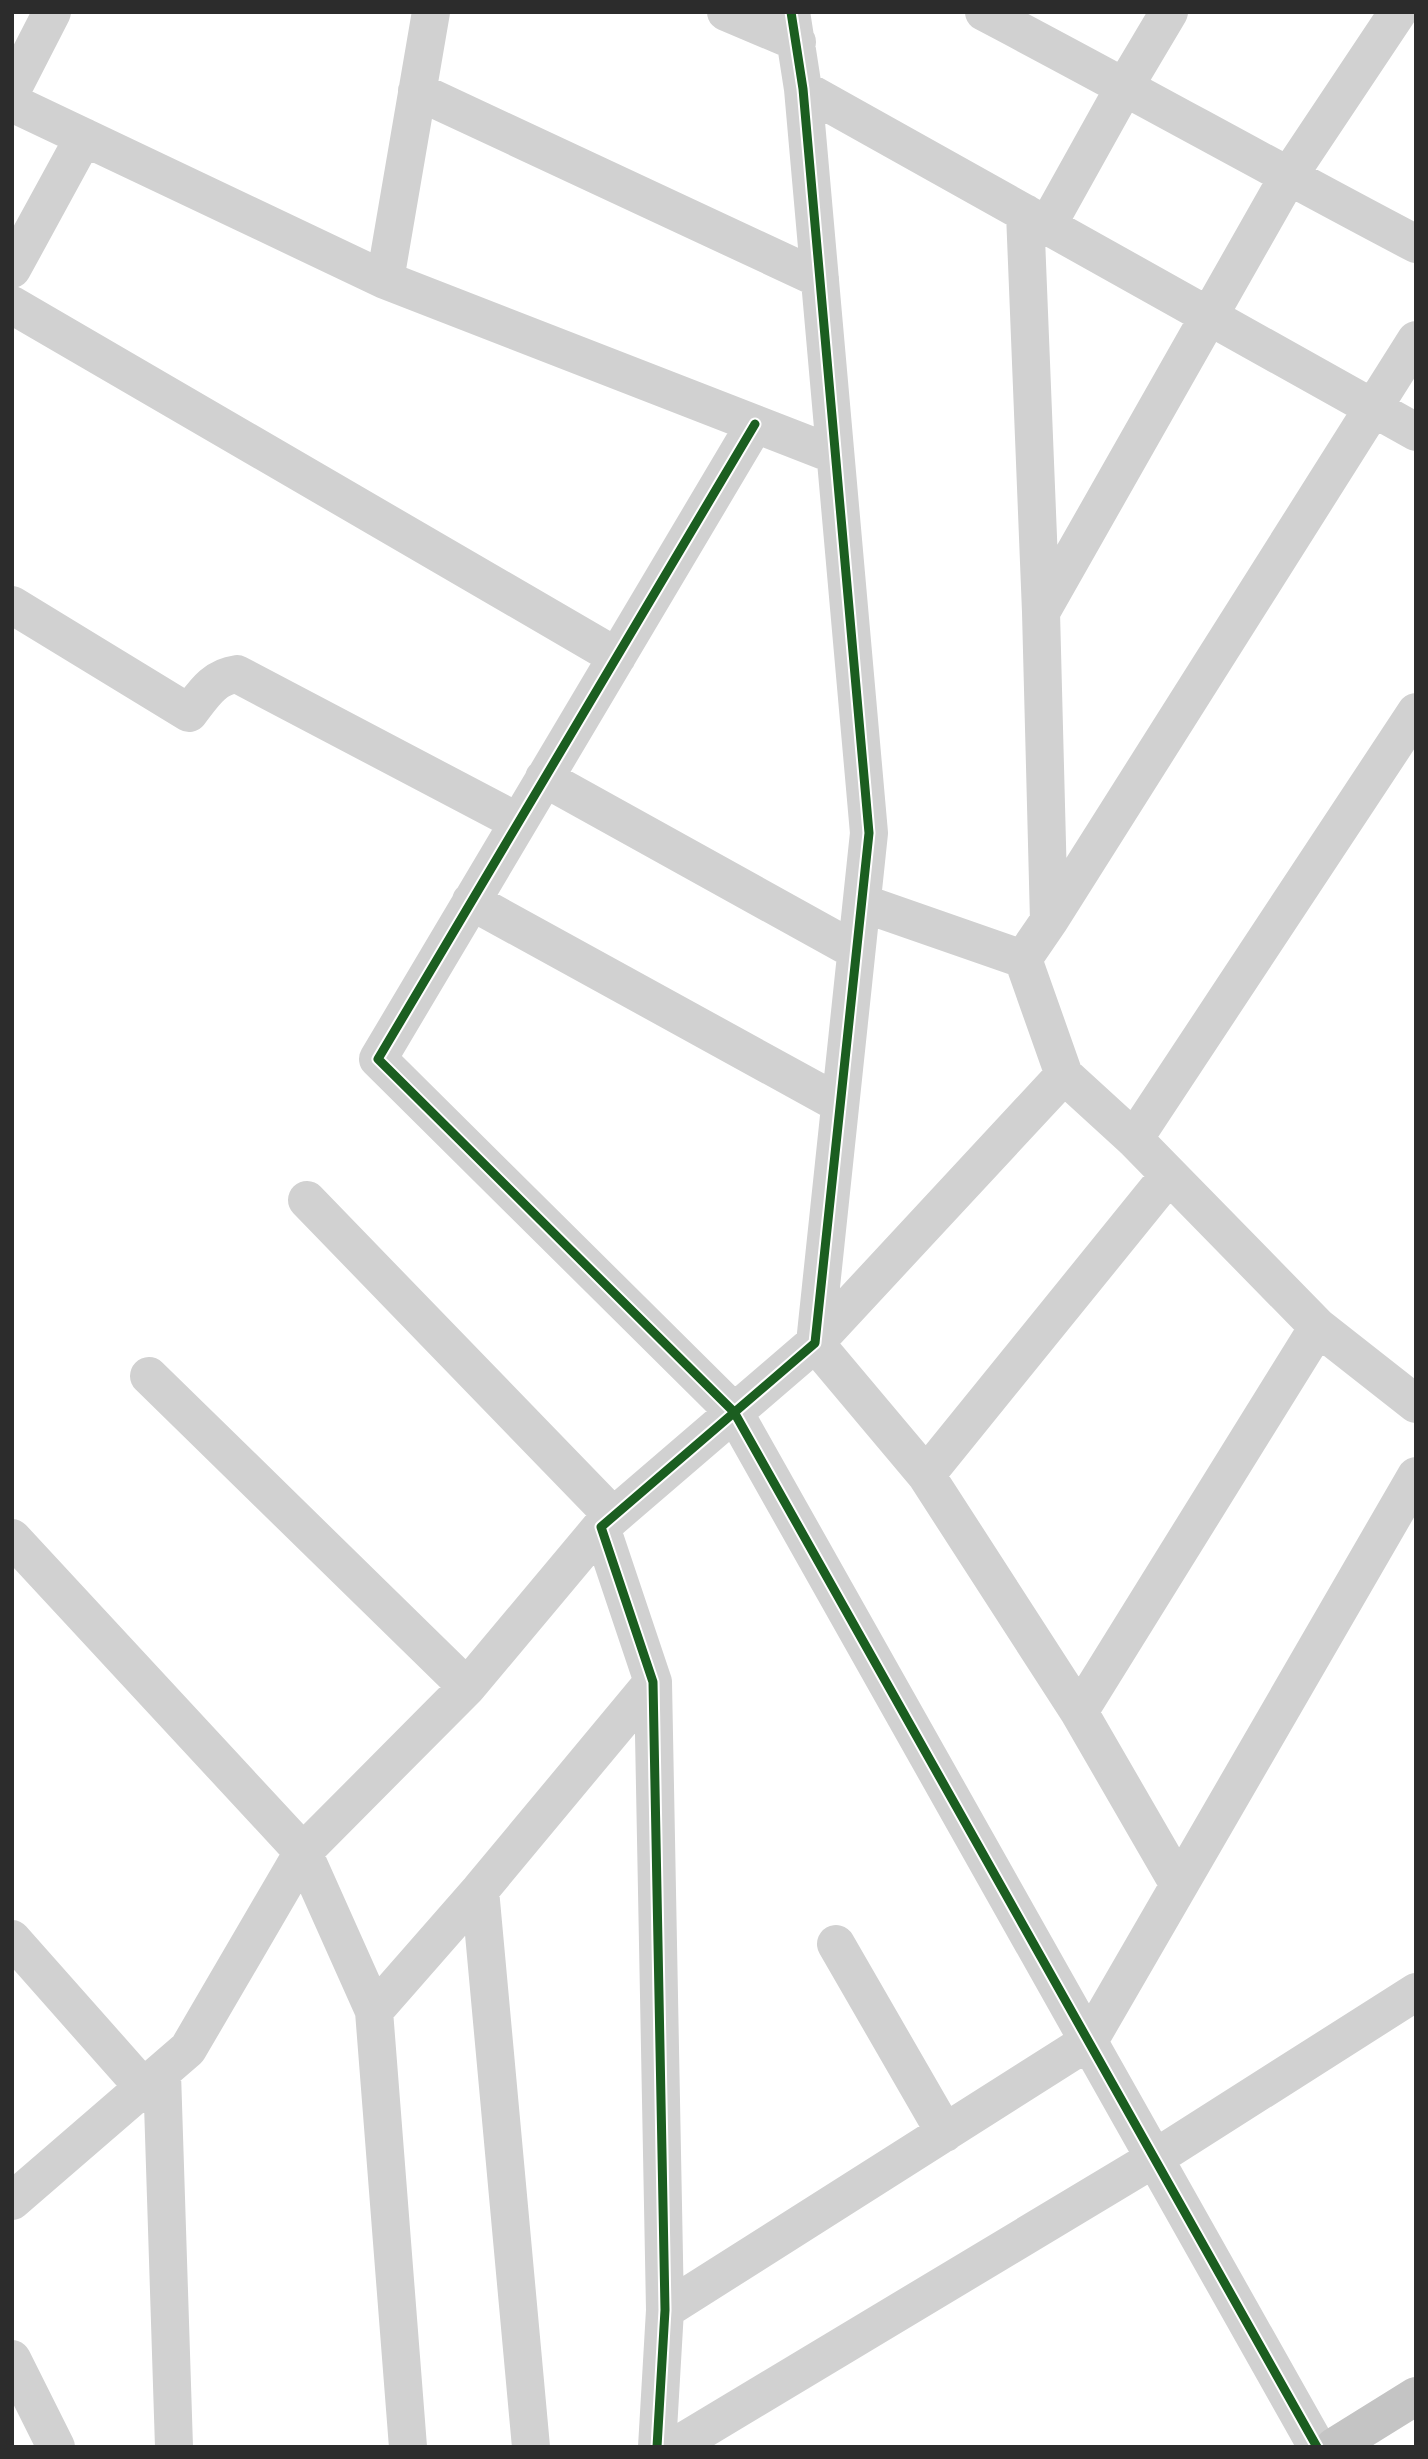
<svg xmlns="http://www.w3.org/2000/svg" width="1428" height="2459" font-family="'Noto Sans',sans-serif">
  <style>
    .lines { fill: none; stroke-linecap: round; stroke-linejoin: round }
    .minor { stroke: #d1d1d1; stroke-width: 38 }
    .major { stroke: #c4c4c4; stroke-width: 38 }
    .cycleway-casing { stroke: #fff; stroke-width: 13 }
    .cycleway { stroke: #1b5e20; stroke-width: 9 }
  </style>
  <rect width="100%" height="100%" fill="#fff"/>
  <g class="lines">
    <!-- minor -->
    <path class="minor" d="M726 12 797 42
      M984 12C1129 88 1271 168 1416 244
      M803 89 1416 432
      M12 90 52 12
      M417 91 820 279
      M12 103 385 280 835 455
      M1047 226 1125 86 1169 12
      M12 269 84 137
      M385 280 431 12
      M12 305 617 657
      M755 424 378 1059 734 1412 1317 2447
      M12 605 189 713C203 695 213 677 237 674L518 822
      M1041 612 1288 177 1398 12
      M544 778 856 951
      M471 901 840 1104
      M862 903 1023 959 1064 1075 1134 1139 1318 1327 1416 1404
      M1049 921 1416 340
      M1023 959 1049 921 1041 612 1025 213
      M1064 1075 815 1343 926 1475 1079 1712 1179 1885
      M1134 1139 1416 712
      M307 1200 613 1516
      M149 1376 467 1687
      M926 1475 1169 1175
      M12 1538 303 1852 374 2011 408 2447
      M1079 1712 1318 1327
      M480 1890 531 2447
      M12 1939 144 2088
      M836 1944 945 2133
      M374 2011 480 1890 653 1682
      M162 2073 174 2447
      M12 2201 188 2049 303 1852 467 1687 601 1527
      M665 2310 1089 2041 1416 1476
      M12 2359 56 2447
      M657 2447 665 2310 653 1682 601 1527 815 1343 869 833 803 89 791 12
      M674 2447 1155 2158 1416 1992"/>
    <!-- major -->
    <path class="major" d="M1334 2447 1416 2396"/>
    <defs>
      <path id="cycleway" d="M755 424 378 1059 734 1412 1317 2447
        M657 2447 665 2310 653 1682 601 1527 815 1343 869 833 803 89 791 12"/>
    </defs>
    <!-- cycleway casing -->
    <use href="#cycleway" class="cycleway-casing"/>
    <!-- cycleway -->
    <use href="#cycleway" class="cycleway"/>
  </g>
  <!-- border -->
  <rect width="1428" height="2459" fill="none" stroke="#2c2c2c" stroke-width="28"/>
</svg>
